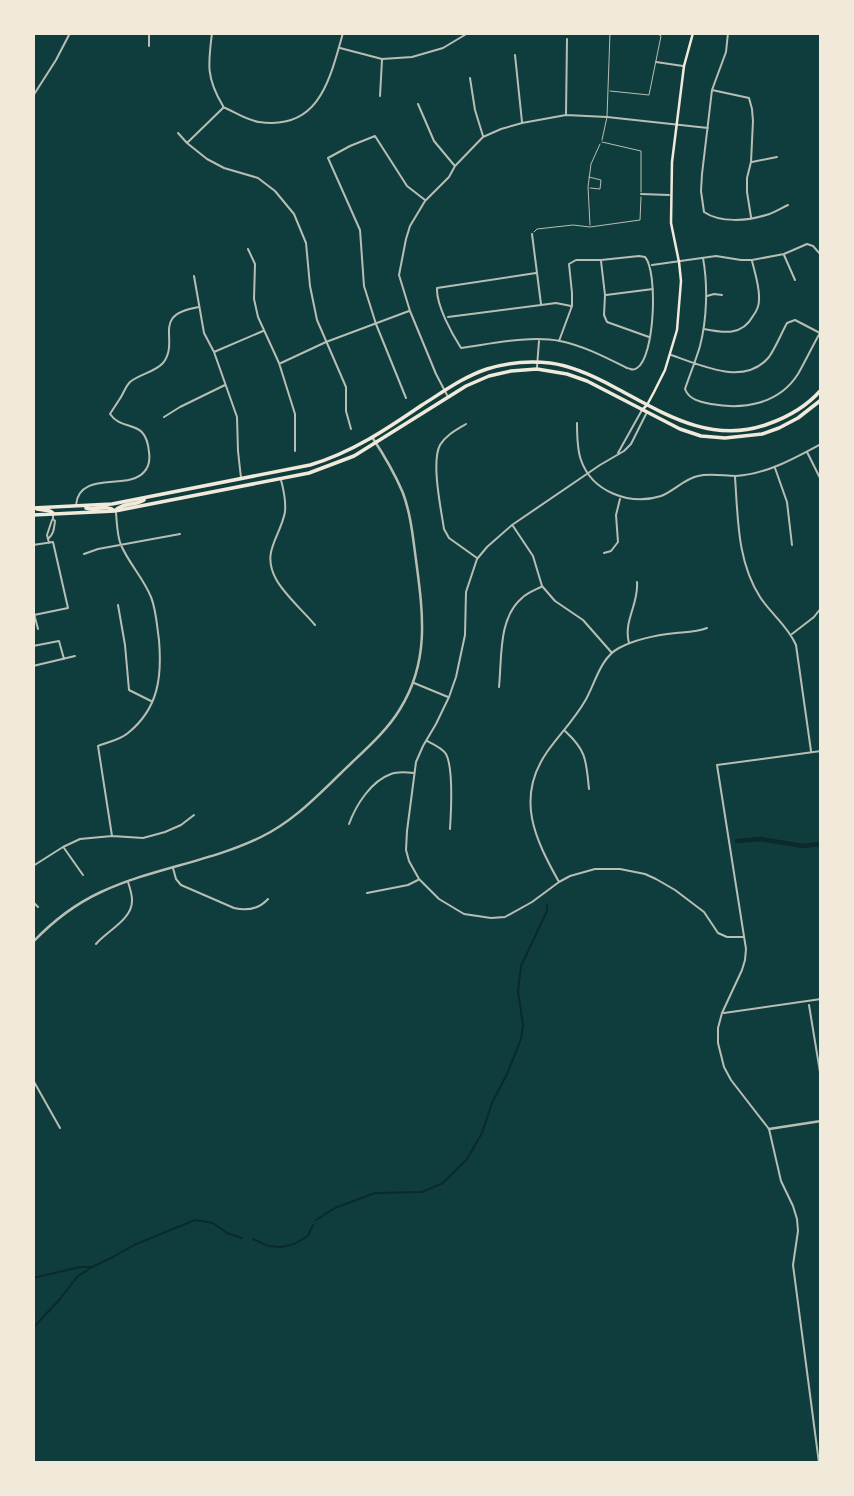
<svg xmlns="http://www.w3.org/2000/svg" width="854" height="1496" font-family="'PT Sans',sans-serif">
  <style>
    .lines { fill: none; stroke-linecap: round; stroke-linejoin: round }
    .stream { stroke: #0a2a2b; stroke-width: 2 }
    .canal { stroke: #0a2a2b; stroke-width: 4.5 }
    .service { stroke: #b8beb3; stroke-width: 1 }
    .minor { stroke: #b8beb3; stroke-width: 2 }
    .tertiary { stroke: #b8beb3; stroke-width: 2.5 }
    .secondary { stroke: #f1e9da; stroke-width: 2.5 }
    .primary { stroke: #f1e9da; stroke-width: 3.5 }
  </style>
  <rect width="100%" height="100%" fill="#0f3d3e"/>
  <g class="lines">
    <!-- stream -->
    <path class="stream" d="M316 1220 335 1208 375 1193 422 1192 443 1183 467 1159 482 1133 492 1103 507 1074 521 1039 523 1025 518 991 521 966 547 911V904
      M253 1239 268 1246 281 1247 294 1244 308 1236 313 1225
      M33 1278 80 1267H90
      M33 1328 60 1299 77 1277 92 1267 111 1258 134 1245 195 1220 213 1223 227 1233 242 1238"/>
    <!-- canal -->
    <path class="canal" d="M737 841 761 839 803 846 821 844"/>
    <!-- service -->
    <path class="service" d="M610 91 649 95 661 36 656 33
      M602 140 607 117 610 33
      M602 142 641 151V192
      M589 177 601 180 600 189 590 188
      M590 225 588 187 591 164 600 144
      M534 232 537 229 573 225 590 227 640 220 641 197"/>
    <!-- minor -->
    <path class="minor" d="M212 33C208 64 206 78 223 106
      M728 33 726 52 712 90 702 174 701 191 704 212C720 223 748 221 766 215 774 213 781 208 788 205
      M149 46V33
      M340 48 382 59 412 57 443 48 468 33
      M515 55 522 122
      M656 62 683 66
      M470 78 475 110 483 136
      M712 90 749 98 752 109 753 121 751 162 747 178V192L751 217
      M33 96 56 60 70 33
      M380 96 382 60
      M418 104 434 141 454 165
      M223 107C235 112 246 120 259 122 320 131 330 78 343 33
      M566 114 567 39
      M178 133 187 143 207 159 224 168 258 178 275 191 294 214 306 243 310 286 317 320 346 387V411L351 429
      M187 143 223 108
      M752 162 777 157
      M641 194 669 195
      M532 234 541 304
      M248 249 255 264 254 299 258 317 279 363 295 414V451
      M784 255 795 280
      M703 258C708 285 707 319 700 346 696 360 690 374 685 389 689 400 701 402 711 404 744 410 779 404 798 374 806 360 813 345 821 331
      M601 261 605 295 604 315 607 322 649 337
      M652 265 716 256 741 260H752L784 254 807 244 813 246 821 255
      M536 273 437 288C436 305 452 334 461 348 491 344 530 335 560 341 584 346 605 357 627 368 632 369 633 371 637 368 655 357 658 271 645 257L639 256 601 260H576L569 264 572 293V306L559 341
      M194 276 204 333 214 352 237 417 238 451 241 478
      M606 295 653 289
      M707 296 714 294 722 295
      M448 317 541 305 556 303 571 306
      M704 329C724 333 742 336 753 316 756 312 759 305 759 300 760 288 755 273 752 261
      M214 352 263 331
      M671 355C701 365 744 387 769 357 776 347 781 334 787 323L795 320 820 333
      M281 363 326 342 409 311
      M537 367 539 341
      M447 395 436 374 410 311 399 275 406 239 410 226 425 201 449 177 455 166 483 137 501 129 522 123 566 115 607 117 708 128
      M406 398 376 324 364 286 360 230 328 158 350 146 375 136 407 186 425 200
      M646 414 631 444 624 451 600 465 512 525 487 547 477 559 466 592 465 635 456 677 449 697 436 724 423 746 416 762 407 831 406 850 409 861 419 879 439 899 464 914 491 918 505 917 532 902 559 882 570 876 595 869H620L645 874 656 879 675 890 704 912 718 933 727 937H744
      M164 417 180 407 225 385
      M577 423C577 435 577 449 581 460 592 492 630 506 661 496 674 491 684 479 698 476 710 473 724 476 736 476 767 474 795 458 821 444
      M466 424C456 430 446 435 440 445 431 462 441 509 444 529L449 538 477 558
      M807 452 821 480
      M618 453 642 410
      M775 468 787 502 792 545
      M735 477C738 518 737 561 760 597 771 614 788 626 796 645L811 751
      M281 480C284 491 286 501 285 512 280 538 261 551 276 579 283 593 304 612 315 625
      M76 505C79 470 128 491 144 472 149 467 150 459 149 452 146 417 123 433 110 414 113 409 116 405 119 400 123 395 125 387 130 382 140 374 155 372 163 363 181 340 149 315 199 307
      M513 526 533 556 542 586 555 601 583 620 612 653
      M48 539C54 534 54 528 55 521L53 519V515
      M49 543 47 535 52 520
      M33 545 53 542 68 608 34 615
      M604 553 611 551 618 542 616 515 620 499
      M84 554 98 549 180 534
      M118 605 125 645 129 690 151 701
      M33 610 38 629
      M792 634 814 617 821 608
      M629 643C623 621 639 604 637 582
      M33 646 59 641 64 659
      M33 666 75 656
      M414 683 448 697
      M499 687C502 658 498 618 522 598 527 593 535 590 541 587
      M565 731C587 751 586 761 589 789
      M427 741C433 744 442 748 446 754 454 769 451 812 450 829
      M349 824C356 805 371 781 391 774 398 771 406 772 414 773
      M112 836 98 746C108 742 120 740 128 733 159 708 162 676 159 640 157 626 156 609 151 597 144 579 128 562 121 545 117 536 117 523 116 513
      M64 848 83 875
      M33 866 63 847 80 839 112 836 143 838 165 832 181 825 194 815
      M173 868 176 879 181 885 234 908C247 911 259 909 268 899
      M559 882C535 839 515 798 547 752 559 735 574 720 585 701 595 684 600 658 619 648 636 639 657 635 676 633 687 632 697 632 707 628
      M367 893 408 885 418 880
      M33 902 38 907
      M96 944C107 931 133 919 132 900 132 894 130 888 128 882
      M809 1005 821 1078
      M724 1013 821 999
      M33 1080 60 1128
      M819 1463 793 1265 798 1231 797 1219 793 1206 781 1181 769 1129 731 1080 724 1067 718 1043V1028L722 1013 742 970 745 960 746 949 717 765 821 751"/>
    <!-- tertiary -->
    <path class="tertiary" d="M33 942C53 921 75 904 101 892 152 868 210 862 261 837 292 822 315 798 339 775 360 754 385 734 400 709 430 661 423 613 416 560 413 538 411 515 403 493 395 474 384 455 372 437
      M769 1129 821 1121"/>
    <!-- secondary -->
    <path class="secondary" d="M642 410 647 405 654 392 665 370 677 330 681 281 679 262 671 223 672 162 684 66 693 33"/>
    <!-- primary -->
    <path class="primary" d="M33 508 112 504 310 465C351 453 387 429 422 405 443 392 463 377 487 369 506 363 530 361 550 363 573 366 594 376 614 387 663 413 711 445 768 424 788 417 807 406 821 390
      M86 508C95 511 107 504 115 511 123 502 135 506 144 500
      M37 509 50 511 53 513
      M33 515 115 511 309 473 354 456 466 386 489 376 511 371 537 369 567 374 587 381 680 429 701 436 725 438 762 434 779 428 798 418 821 400"/>
  </g>
  <!-- border -->
  <rect width="854" height="1496" fill="none" stroke="#f1e9da" stroke-width="70"/>
</svg>
